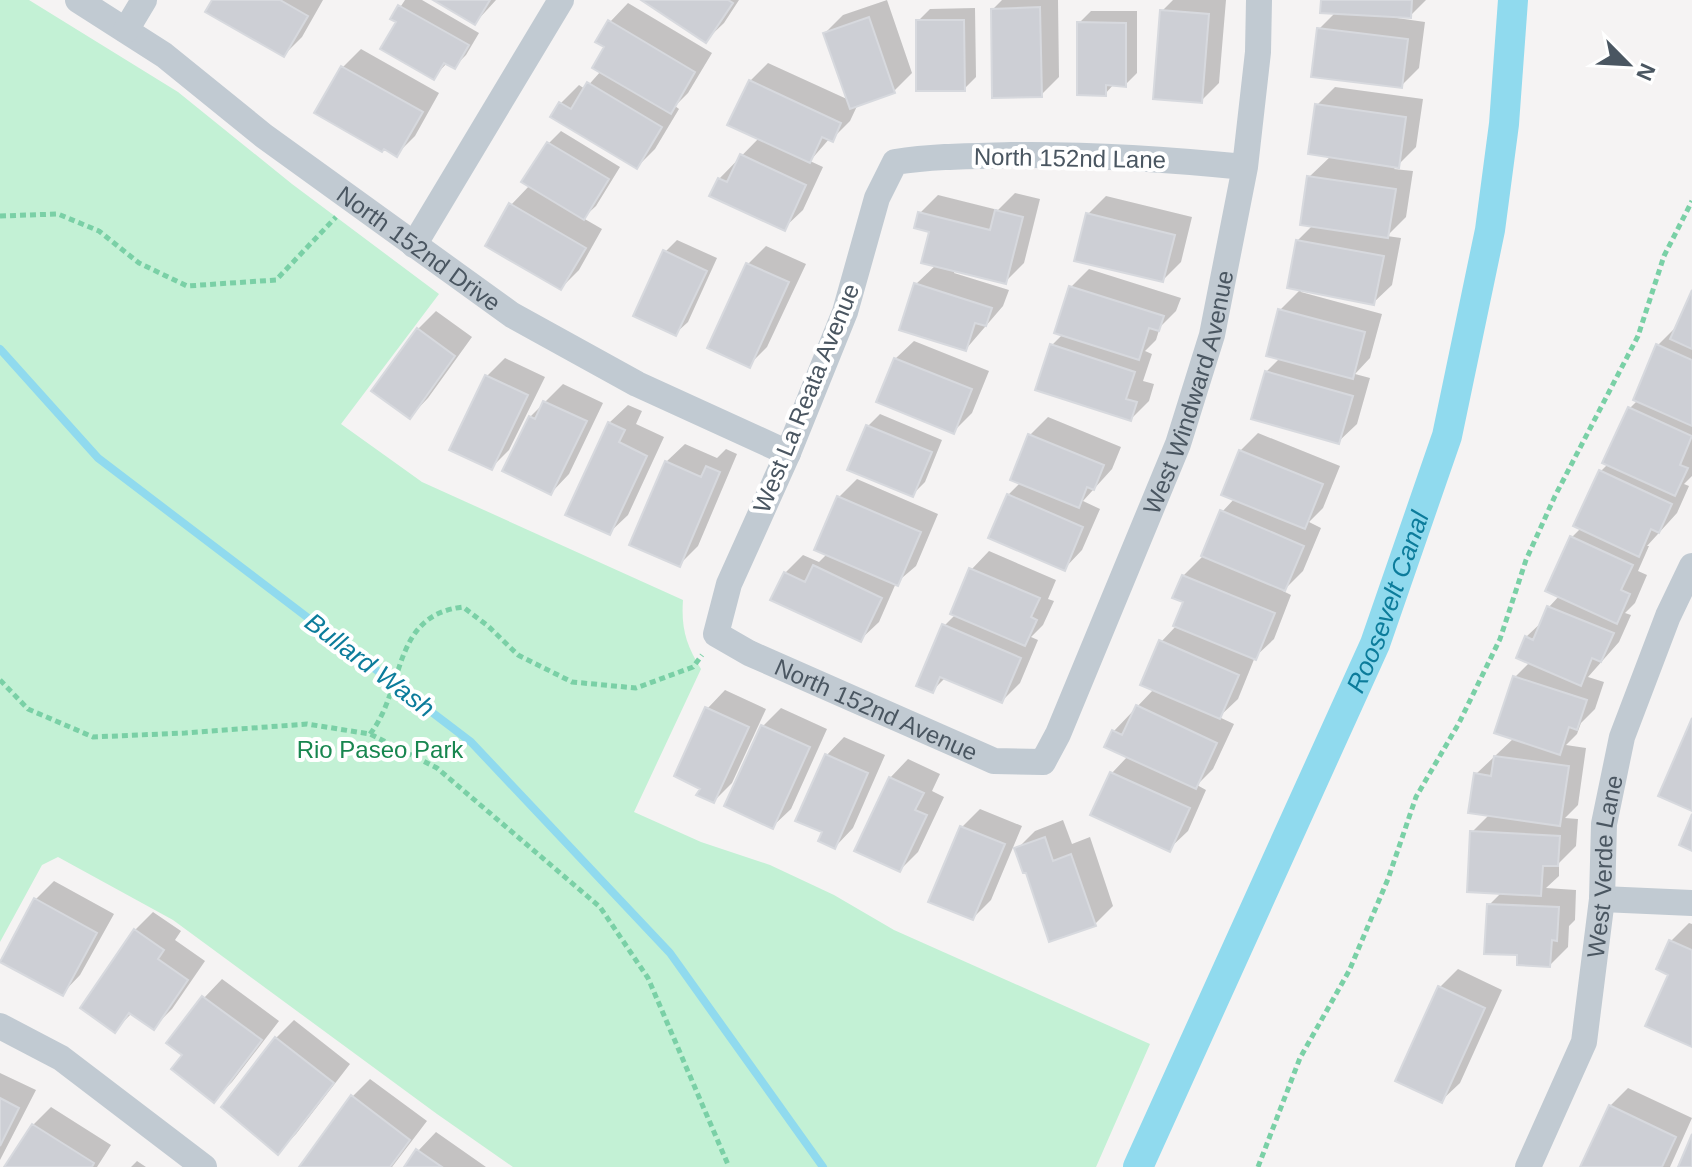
<svg xmlns="http://www.w3.org/2000/svg" width="1692" height="1167" font-family="Arial,sans-serif">
  <style>
    .green { fill: #c3f1d5 }
    .shadow { fill: #0003 }
    .lines { fill: none; stroke-linecap: round; stroke-linejoin: round }
    .stream { stroke: #90daee; stroke-width: 8 }
    .canal { stroke: #90daee; stroke-width: 30 }
    .building { fill: #cdcfd5; stroke: #d7d9de; stroke-width: 2 }
    .path { stroke: #7ad0a6; stroke-width: 5; stroke-dasharray: 6 4; stroke-linecap: butt }
    .street { stroke: #c1cad2; stroke-width: 26 }
    .labels { text-anchor: middle; dominant-baseline: central; stroke-width: 8; stroke-linejoin: round; paint-order: stroke }
    .street-label { font-size: 24px; fill: #4a5661; stroke: #fff }
    .park-label { font-size: 24px; fill: #17864f; stroke: #fff }
    .water-label { font-size: 26px; font-style: italic; fill: #0c7c9b; stroke: #fff }
  </style>
  <rect width="100%" height="100%" fill="#f5f3f3"/>
  <!-- green -->
  <path class="green" d="M0 0H29L178 92 292 184 439 294 341 424 422 482 683 600C681 628 686 645 701 669L634 812 701 842 770 865 834 895 894 930 1150 1044 1096 1167H513L437 1114 173 920 58 857 42 865 0 942Z"/>
  <!-- shadow -->
  <path class="shadow" d="M214 0H323L302 37 284 55Z
    M405 0H422L479 33 466 55 454 67 447 63 433 78 399 21 393 18Z
    M437 0H496L475 23Z
    M645 0H739L724 23 705 41Z
    M887 0 912 73 894 91 858 104 850 121 832 139 830 138 810 161 823 167 803 210 784 228 719 179 759 138 750 81 768 63 849 100 825 33 843 15Z
    M1002 0H1058L1059 77 1041 95 993 9Z
    M1173 0H1226L1219 83 1201 101 1162 11Z
    M1323 0H1426L1410 16 1397 15V18L1425 22 1419 68 1401 86 1319 29 1336 12Z
    M628 3 712 53 688 93 675 106 679 109 655 149 637 167 561 103 579 85 585 89 601 71 610 22Z
    M975 8 976 77 964 89 918 21 930 9Z
    M1091 11H1137V73L1125 85 1114 84 1105 94 1079 23Z
    M361 49 439 93 415 136 397 154 384 147 343 67Z
    M1335 87 1423 99 1416 147 1394 169 1413 171 1406 217 1387 236 1401 238 1392 285 1373 303 1301 289V292L1382 314 1370 358 1355 374 1370 378 1357 424 1338 442 1266 372 1280 358V310L1301 289 1298 240 1313 225 1309 177 1331 156 1317 105Z
    M561 131 620 167 596 206 583 218 602 229 579 270 561 288 511 205 530 185 524 182 549 143Z
    M1015 193 1040 199 1024 263 1005 282 955 269 954 273 1009 290 1003 306 966 349 916 284 936 265 931 230 920 213 938 195 998 210Z
    M1106 196 1192 217 1181 262 1163 280 1088 214Z
    M677 240 717 258 688 322 676 333 665 252Z
    M766 246 806 264 767 347 749 365 748 264Z
    M1089 269 1181 298 1176 311 1160 327 1156 340 1145 351 1152 354 1143 381 1154 384 1149 401 1131 419 1052 345 1063 334 1071 287Z
    M1692 295V476L1684 484 1689 486 1677 513 1647 546H1649L1638 571 1647 575 1635 603 1625 613 1631 615 1619 642 1588 677 1604 682 1595 709 1581 723 1577 734 1566 745 1586 748 1578 805 1565 818 1578 819 1576 846 1559 863V876L1546 888 1576 890 1575 920 1569 926 1568 947 1550 965 1519 954 1489 905 1502 892 1472 832 1490 814 1476 774 1514 738 1515 677 1530 662 1526 637 1544 620 1549 607 1560 595 1572 537 1581 528 1600 472 1608 464 1630 408 1638 400 1658 345 1676 327Z
    M436 311 472 337 428 398 410 417 418 329Z
    M914 341 989 371 972 413 954 431 895 359Z
    M505 358 545 377 509 450 491 468 452 449 487 376Z
    M563 384 603 403 569 474 551 493 530 417Z
    M628 405 642 411 636 424 664 437 628 515 609 533V423Z
    M880 414 942 440 925 482 913 494 868 426Z
    M1048 417 1121 447 1112 469 1083 501 1100 509 1082 550 1064 569 1008 495 1021 482 1030 435Z
    M1258 433 1340 466 1323 508 1309 522 1321 528 1303 571 1283 591 1291 595 1274 639 1255 657 1238 699 1219 717 1234 724 1213 769 1197 785 1206 790 1188 831 1169 849 1093 815 1112 773 1128 756 1114 731 1154 689 1161 642 1177 625 1185 601 1183 576 1202 557 1222 512 1235 498 1240 451Z
    M685 444 717 458 726 449 737 454 698 546 680 564 666 462Z
    M857 479 938 514 916 566 896 583 879 622 860 640 785 573 803 555 819 562 828 553 839 497Z
    M989 551 1056 580 1048 599 1054 601 1043 625 1031 637 1038 640 1020 683 1002 701 946 677 932 691 944 626 956 614 971 570Z
    M725 690 766 709 732 783 714 801 707 709Z
    M781 708 827 729 791 809 772 827 726 805 763 726Z
    M844 737 885 755 853 828 835 847 825 831 826 756Z
    M908 759 940 774 932 791 944 797 918 852 900 870 890 778Z
    M980 809 1022 826 991 900 973 918 931 901 962 827Z
    M1063 820 1072 844 1090 837 1113 906 1095 924 1017 849 1035 831Z
    M54 881 114 914 80 975 62 994 2 961 36 899Z
    M153 912 181 931 175 940 205 961 172 1009 154 1027 132 1013 115 1030 135 930Z
    M1689 923 1692 924V1045L1670 974 1671 941Z
    M1458 969 1502 990 1460 1083 1441 1101 1440 987Z
    M222 979 279 1021 232 1082 214 1100 185 1055 204 998Z
    M294 1020 350 1064 296 1134 278 1152 276 1038Z
    M0 1073 36 1090 0 1160Z
    M370 1079 427 1121 392 1167H302L352 1097Z
    M1628 1088 1692 1118 1670 1167H1582L1610 1106Z
    M51 1107 111 1145 97 1167H6L33 1125Z
    M436 1132 486 1167H407L418 1151Z
    M137 1161 146 1167H131Z"/>
  <g class="lines">
    <!-- stream -->
    <path class="stream" d="M0 349 98 458 471 742 670 953 823 1167"/>
    <!-- canal -->
    <path class="canal" id="s1" d="M1138 1167 1375 644 1447 436 1490 230 1504 124 1513 0"/>
  </g>
  <!-- building -->
  <path class="building" d="M212 0H280L308 16 284 57 205 12Z
    M433 0H490L475 25Z
    M641 0H728L733 3 706 43Z
    M1321 0H1412L1411 18 1320 13Z
    M398 5 469 45 455 69 444 63 434 80 380 49 396 22 390 19Z
    M1040 7 1042 97 992 98 991 9Z
    M1160 10 1209 14 1202 103 1153 99Z
    M869 17 895 93 850 109 823 33Z
    M608 20 695 72 671 114 592 68 604 47 595 42Z
    M916 20H964L965 91H916Z
    M1077 22 1126 23V87L1106 85V96L1077 95Z
    M1317 28 1408 39 1402 88 1311 77Z
    M341 66 423 112 397 157 384 149 382 152 314 113Z
    M749 80 841 123 833 142 822 137 810 163 727 125Z
    M587 82 662 127 637 169 550 117 559 102 571 109Z
    M1315 104 1406 117 1399 168 1308 154Z
    M547 142 609 179 584 220 521 182Z
    M740 154 806 185 785 231 709 196 718 178 727 182Z
    M1307 176 1396 189 1388 238 1300 225Z
    M509 203 586 248 561 290 485 246Z
    M995 210 1023 217 1006 284 921 263 929 232 914 228 918 212 990 230Z
    M1086 213 1175 235 1163 282 1074 261Z
    M1296 240 1384 256 1374 305 1287 288Z
    M663 250 707 271 676 336 633 316Z
    M746 263 789 282 750 368 707 348Z
    M914 283 992 308 986 326 975 323 966 351 899 330Z
    M1069 286 1164 316 1159 331 1149 328 1139 360 1054 333Z
    M1692 290V349L1670 339Z
    M1278 309 1365 332 1353 379 1266 356Z
    M417 328 455 356 410 419 371 391Z
    M1050 344 1135 372 1126 399 1137 402 1131 421 1035 390Z
    M1656 344 1692 360V426L1633 400Z
    M894 358 972 389 954 434 876 402Z
    M1265 371 1353 396 1339 444 1251 419Z
    M485 375 528 395 492 470 449 450Z
    M543 401 587 421 551 495 502 471 529 416 535 419Z
    M1628 407 1692 436 1680 465 1688 468 1675 496 1602 463Z
    M608 422 625 430 619 442 647 456 610 535 565 515Z
    M866 425 932 452 913 497 847 470Z
    M1028 434 1104 465 1094 490 1087 487 1079 508 1010 480Z
    M1239 450 1323 484 1305 529 1221 495Z
    M665 461 701 477 706 466 720 472 680 567 629 545Z
    M1599 470 1672 504 1659 533 1651 529 1639 557 1573 526Z
    M1007 494 1083 527 1065 571 988 538Z
    M837 496 921 532 898 586 814 550Z
    M1220 510 1304 546 1285 591 1201 556Z
    M1570 536 1633 565 1621 590 1630 594 1617 624 1545 591Z
    M813 565 882 598 861 642 770 600 784 572 805 582Z
    M969 568 1040 598 1031 617 1037 620 1025 646 950 614Z
    M1182 575 1275 613 1256 660 1173 626 1183 602 1172 598Z
    M1547 606 1614 633 1601 662 1592 658 1581 686 1516 658 1525 636 1533 640Z
    M942 624 1021 658 1002 703 940 677 933 693 916 686Z
    M1159 640 1239 675 1220 719 1140 685Z
    M1513 676 1587 700 1577 730 1569 727 1560 755 1494 733Z
    M1136 705 1217 743 1196 789 1104 747 1112 730 1122 735Z
    M705 707 749 727 714 803 696 795 700 789 674 776Z
    M1692 718V811L1658 796Z
    M761 725 810 747 773 829 724 806Z
    M825 754 868 773 835 849 818 841 822 832 795 821Z
    M1494 756 1569 766 1560 826 1468 813 1474 773 1491 776Z
    M1110 772 1190 808 1170 852 1090 815Z
    M889 777 924 793 915 810 927 815 900 872 854 851Z
    M1692 814V851L1679 845Z
    M960 826 1005 844 973 920 928 902Z
    M1470 831 1560 836 1558 866H1543L1541 896 1467 892Z
    M1045 837 1053 861 1071 854 1096 926 1049 942 1026 873H1023L1014 848Z
    M34 898 97 933 63 996 0 962Z
    M1487 904 1559 907 1557 941 1552 940 1550 967 1517 965V955L1484 954Z
    M134 929 164 950 158 959 188 980 154 1030 129 1013 115 1033 80 1008Z
    M1669 940 1692 950V1047L1645 1026 1668 975 1656 969Z
    M1438 986 1485 1008 1442 1103 1395 1081Z
    M202 996 262 1040 214 1103 171 1069 182 1055 166 1043Z
    M275 1037 334 1083 278 1155 221 1107Z
    M351 1095 410 1140 390 1167H299Z
    M0 1098 19 1108 0 1146Z
    M1609 1105 1676 1137 1662 1167H1580Z
    M32 1124 94 1163 92 1167H4Z
    M1692 1134V1167H1678Z
    M416 1149 442 1167H404Z"/>
  <g class="lines">
    <!-- path -->
    <path class="path" d="M0 216 58 214 99 231 139 263 187 286 276 280 336 217
      M0 680 28 709 93 737 185 733 307 724 370 734 437 768 600 907 648 978 729 1167
      M370 734C406 688 391 615 463 607L488 626 518 655 572 682 636 688 693 667 702 655
      M1258 1167 1300 1058 1349 971 1388 879 1416 797 1459 723 1500 639 1526 560 1555 496 1638 336 1664 256 1692 201"/>
    <!-- street -->
    <g class="street">
      <path id="s2" d="M78 0 164 55 264 136 512 315 637 384 788 453"/>
      <path d="M126 30 144 0"/>
      <path id="s3" d="M1245 167C1167 159 1090 154 1011 155 972 156 934 156 895 162L877 198 845 312 788 453 729 584 716 634 749 653 994 761 1043 762 1058 734 1178 444 1212 335 1245 167 1258 52 1259 0"/>
      <path d="M414 245 561 0"/>
      <path d="M1602 899 1692 903"/>
      <path d="M0 1026 61 1058 204 1167"/>
      <path id="s4" d="M1528 1167 1584 1042 1602 899 1604 824 1622 737 1668 616 1692 566"/>
    </g>
  </g>
  <g class="labels">
    <!-- street labels -->
    <g class="street-label">
      <text transform="translate(1070 158) rotate(1)">North 152nd Lane</text>
      <text stroke="none"><textPath href="#s2" startOffset="422">North 152nd Drive</textPath></text>
      <text stroke="none"><textPath href="#s3" startOffset="1610">West Windward Avenue</textPath></text>
      <text transform="translate(806 398) rotate(-68)">West La Reata Avenue</text>
      <text stroke="none"><textPath href="#s3" startOffset="1034">North 152nd Avenue</textPath></text>
      <text stroke="none"><textPath href="#s4" startOffset="314">West Verde Lane</textPath></text>
    </g>
    <!-- park labels -->
    <g class="park-label">
      <text x="380" y="749">Rio Paseo Park</text>
    </g>
    <!-- water labels -->
    <g class="water-label">
      <text stroke="none"><textPath href="#s1" startOffset="618">Roosevelt Canal</textPath></text>
      <text transform="translate(370 665) rotate(37)">Bullard Wash</text>
    </g>
  </g>
  <!-- north arrow -->
  <g transform="translate(1628 64) rotate(114)" stroke="#ffffff" stroke-width="6" paint-order="stroke">
  <path d="M0-6L14 30L0 20L-14 30Z" fill="#4a5661"/>
  <text y="-12" font-size="22" font-weight="bold" text-anchor="middle" fill="#4a5661">N</text>
  </g>
</svg>
